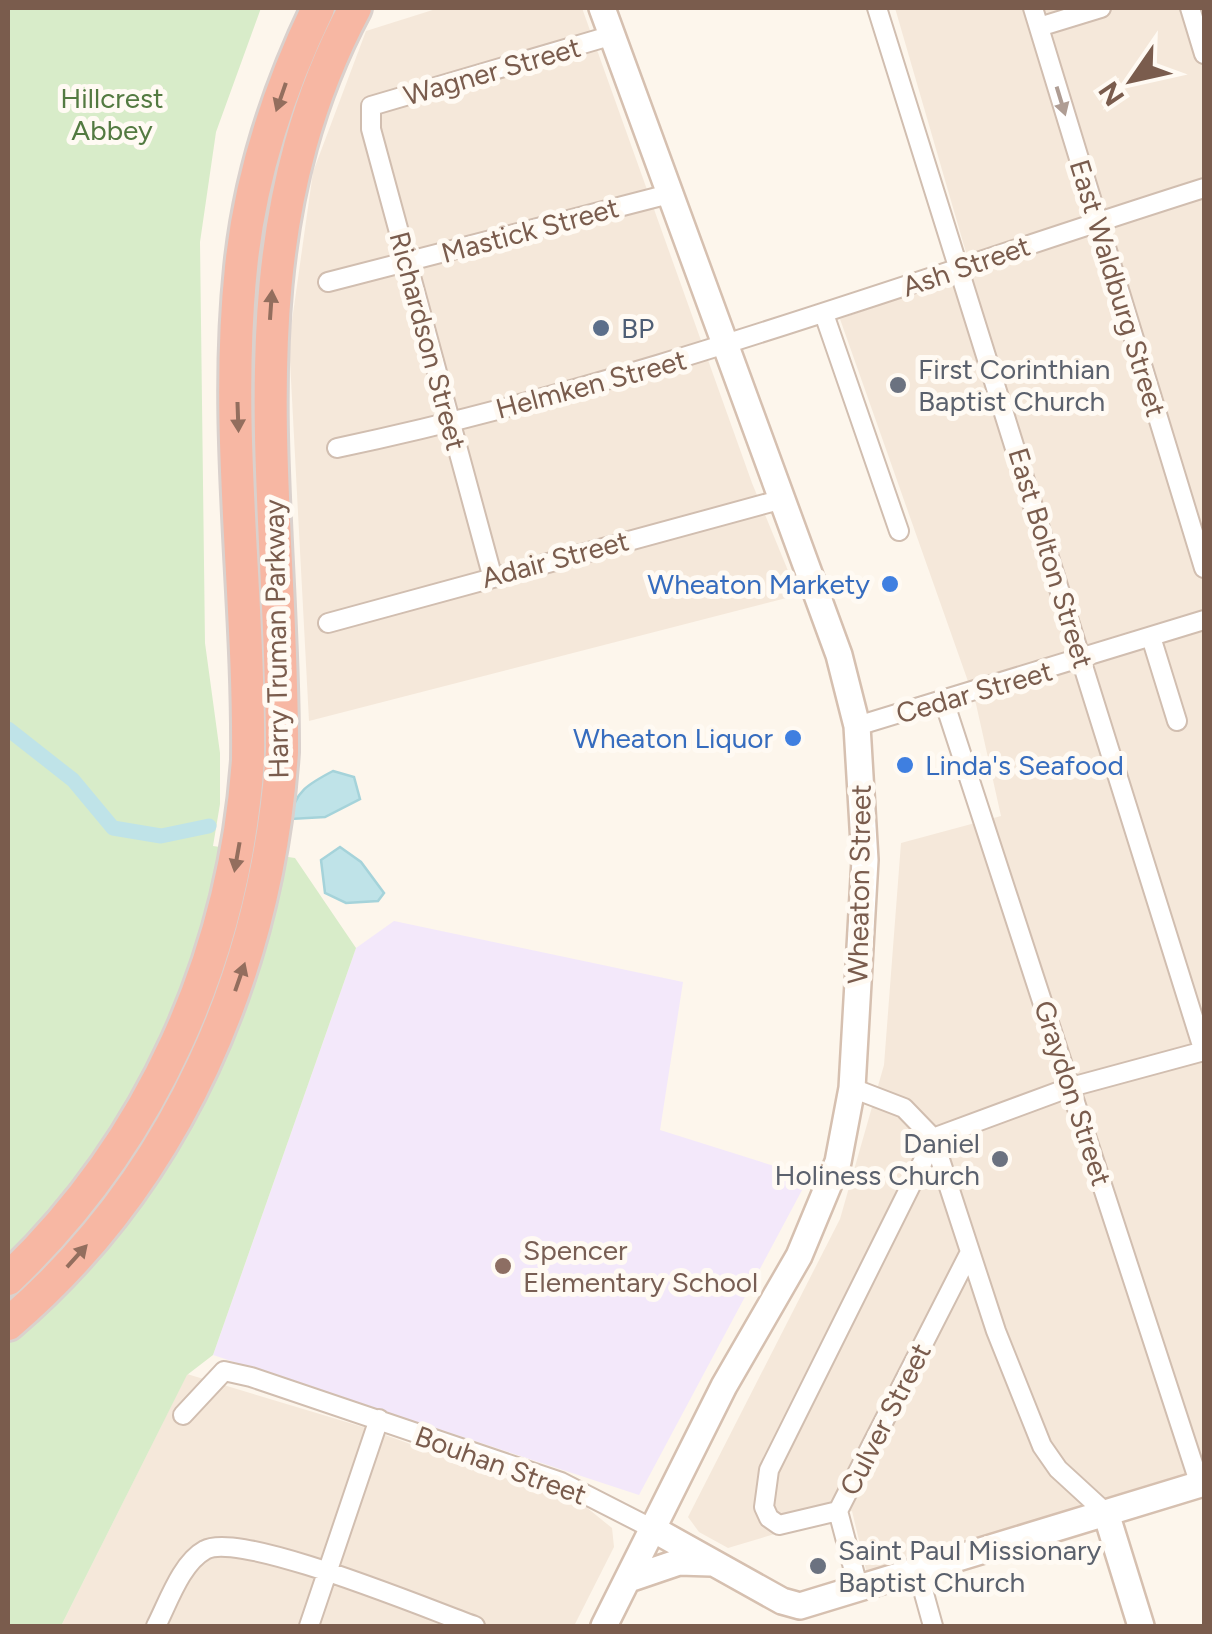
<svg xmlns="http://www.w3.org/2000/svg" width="1212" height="1634" font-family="Figtree,sans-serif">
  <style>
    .residential { fill: #f5e8da }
    .education { fill: #f3e8fa }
    .green { fill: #d8ecc9 }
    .water { fill: #bfe3e8; stroke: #a5d3da; stroke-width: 2.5 }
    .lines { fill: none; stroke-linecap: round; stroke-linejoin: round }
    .canal { stroke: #bfe3e8; stroke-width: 15 }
    .minor-casing { stroke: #d1beb0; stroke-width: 22 }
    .secondary-casing { stroke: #d6c0b0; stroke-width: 30 }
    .motorway-casing { stroke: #dad1cd; stroke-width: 38 }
    .minor { stroke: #fff; stroke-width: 18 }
    .secondary { stroke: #fff; stroke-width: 25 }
    .motorway { stroke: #f7b7a3; stroke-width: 32 }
    .oneway { fill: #936e5e }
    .oneway2 { fill: #af9d94 }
    .service-dot { fill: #5c6f8a; stroke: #fffaf3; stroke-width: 4 }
    .worship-dot { fill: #6b7280; stroke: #fffaf3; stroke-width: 4 }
    .shop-dot { fill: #3f7fe0; stroke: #fffaf3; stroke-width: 4 }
    .education-dot { fill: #8d6e63; stroke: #fffaf3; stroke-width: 4 }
    .labels { text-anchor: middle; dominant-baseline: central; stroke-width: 10; stroke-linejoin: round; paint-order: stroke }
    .street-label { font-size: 28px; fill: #7a5c4d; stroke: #fffaf3 }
    .park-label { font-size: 28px; fill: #537a41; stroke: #fffaf3 }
    .service-label { font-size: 28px; fill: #4e5e75; stroke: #fffaf3; text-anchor: start }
    .worship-label { font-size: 28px; fill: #5b616d; stroke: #fffaf3; text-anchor: start }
    .shop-label { font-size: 28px; fill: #366cbe; stroke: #fffaf3; text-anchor: end }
    .education-label { font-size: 28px; fill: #785e54; stroke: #fffaf3; text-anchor: start }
  </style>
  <rect width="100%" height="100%" fill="#fdf6ec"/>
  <!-- residential -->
  <path class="residential" d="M439 8H582L752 483 798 595 309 721 289 342 313 172 366 31Z
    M895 8H1204V1473L868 1578 852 1511 728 1548 699 1532 688 1517 840 1219 884 1065 901 843 1001 816 976 704 840 319 972 273Z
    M187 1374 363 1427 586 1507 612 1528 614 1547 574 1626H61Z"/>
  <!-- education -->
  <path class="education" d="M394 921 683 982 660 1130 809 1177 639 1495 213 1355 356 948Z"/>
  <!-- green -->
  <path class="green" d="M8 8H261L216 132 200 242 205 643 220 753V804L213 846 295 858 356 948 213 1355 187 1375 61 1626H8Z"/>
  <!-- water -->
  <path class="water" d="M333 771 354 777 360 799 325 817 291 819C293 792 310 783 333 771Z
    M340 847 361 862 384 893 378 901 346 903 325 893 321 860Z"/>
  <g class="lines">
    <!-- canal -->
    <path class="canal" d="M8 729 73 780 113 828 161 836 209 826"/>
    <defs>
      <path id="minor" d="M877 8 1204 1052
        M1033 8 1204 568
        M1190 8 1204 54
        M1039 27 1101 8
        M328 282 673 193
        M824 314 899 531
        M337 448C633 386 916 279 1204 188
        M492 575 371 129V106L613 35
        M328 623 783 499
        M1151 637 1177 721
        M944 701 1200 1485
        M857 726 1204 620
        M852 1088 904 1108 933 1138 996 1331 1042 1446 1058 1469 1106 1513
        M933 1138 1071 1087 1204 1051
        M183 1415 224 1371 251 1377 561 1482 653 1529
        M838 1511 779 1525 769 1518 764 1507 769 1470 928 1151 936 1147
        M918 1572 933 1626
        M859 1590 838 1511 969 1254
        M156 1626C168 1603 181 1563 205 1550 239 1530 430 1610 475 1626
        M309 1626 379 1419"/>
      <path id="secondary" d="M602 8 839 655 857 726 865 860 852 1088 838 1162 799 1256 724 1386 604 1626
        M1106 1513 1141 1626
        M653 1529 782 1601 800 1606 1204 1483
        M629 1579 679 1562 711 1563"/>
      <path id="motorway" d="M8 1279C152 1142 234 958 248 760 250 597 224 431 241 268 250 177 279 89 318 8
        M8 1324C177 1180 267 971 282 752 283 493 227 249 355 8"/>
    </defs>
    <!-- minor casing -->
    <use href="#minor" class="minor-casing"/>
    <!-- secondary casing -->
    <use href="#secondary" class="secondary-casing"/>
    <!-- motorway casing -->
    <use href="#motorway" class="motorway-casing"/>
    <!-- minor -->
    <use href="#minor" class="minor"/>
    <!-- secondary -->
    <use href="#secondary" class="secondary"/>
    <!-- motorway -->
    <use href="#motorway" class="motorway"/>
  </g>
  <!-- one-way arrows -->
  <defs><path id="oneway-solid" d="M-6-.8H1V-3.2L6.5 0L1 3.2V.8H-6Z" transform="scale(2.5)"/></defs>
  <g class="oneway">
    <use href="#oneway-solid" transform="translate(281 97) rotate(109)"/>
    <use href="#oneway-solid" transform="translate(271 305) rotate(-86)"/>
    <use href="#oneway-solid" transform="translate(238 417) rotate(88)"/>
    <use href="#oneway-solid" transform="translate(237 857) rotate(100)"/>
    <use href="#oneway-solid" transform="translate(240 977) rotate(-71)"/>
    <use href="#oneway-solid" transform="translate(77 1256) rotate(-48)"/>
  </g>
  <use class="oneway2" href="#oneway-solid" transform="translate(1061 101) rotate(73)"/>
  <!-- markers -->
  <circle class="service-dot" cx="601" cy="328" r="10"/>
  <g class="worship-dot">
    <circle cx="898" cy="385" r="10"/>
    <circle cx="1000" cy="1159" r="10"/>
    <circle cx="818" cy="1566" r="10"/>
  </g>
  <g class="shop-dot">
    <circle cx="890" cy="584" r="10"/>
    <circle cx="793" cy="738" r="10"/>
    <circle cx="905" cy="765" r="10"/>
  </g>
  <circle class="education-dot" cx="503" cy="1266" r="10"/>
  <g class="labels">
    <!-- street labels -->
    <g class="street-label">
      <text transform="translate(492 71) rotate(-16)">Wagner Street</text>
      <text transform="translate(530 230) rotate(-15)">Mastick Street</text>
      <text transform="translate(966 266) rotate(-19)">Ash Street</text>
      <text transform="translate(1118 288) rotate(73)">East Waldburg Street</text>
      <text transform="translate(428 341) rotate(75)">Richardson Street</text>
      <text transform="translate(591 384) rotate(-15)">Helmken Street</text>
      <text transform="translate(1051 558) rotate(73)">East Bolton Street</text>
      <text transform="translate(555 559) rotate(-15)">Adair Street</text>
      <text transform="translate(276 639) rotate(-91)">Harry Truman Parkway</text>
      <text transform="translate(974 692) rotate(-16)">Cedar Street</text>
      <text transform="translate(859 884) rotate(-89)">Wheaton Street</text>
      <text transform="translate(1073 1093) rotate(72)">Graydon Street</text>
      <text transform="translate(885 1419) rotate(-63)">Culver Street</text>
      <text transform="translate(501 1465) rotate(20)">Bouhan Street</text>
    </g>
    <!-- park labels -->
    <g class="park-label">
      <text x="112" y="98">Hillcrest<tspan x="112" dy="32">Abbey</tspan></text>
    </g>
    <!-- service labels -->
    <g class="service-label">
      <text x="621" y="328">BP</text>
    </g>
    <!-- worship labels -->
    <g class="worship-label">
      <text x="918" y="369">First Corinthian<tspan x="918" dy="32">Baptist Church</tspan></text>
      <text x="980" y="1143" text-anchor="end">Daniel<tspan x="980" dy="32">Holiness Church</tspan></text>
      <text x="838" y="1550">Saint Paul Missionary<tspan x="838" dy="32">Baptist Church</tspan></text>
    </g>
    <!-- shop labels -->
    <g class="shop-label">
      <text x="870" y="584">Wheaton Markety</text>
      <text x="773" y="738">Wheaton Liquor</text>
      <text x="925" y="765" text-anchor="start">Linda's Seafood</text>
    </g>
    <!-- education labels -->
    <g class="education-label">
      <text x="523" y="1250">Spencer<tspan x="523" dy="32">Elementary School</tspan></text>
    </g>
  </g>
  <!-- border -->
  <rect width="1212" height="1634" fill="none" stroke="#7a5c4d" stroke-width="20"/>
  <!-- north arrow -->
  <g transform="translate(1132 80) rotate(236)" stroke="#fffaf3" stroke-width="8" paint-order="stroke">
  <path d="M0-8L18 38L0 25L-18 38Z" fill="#7a5c4d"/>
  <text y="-15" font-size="28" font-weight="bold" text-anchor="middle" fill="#7a5c4d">N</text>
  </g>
</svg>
